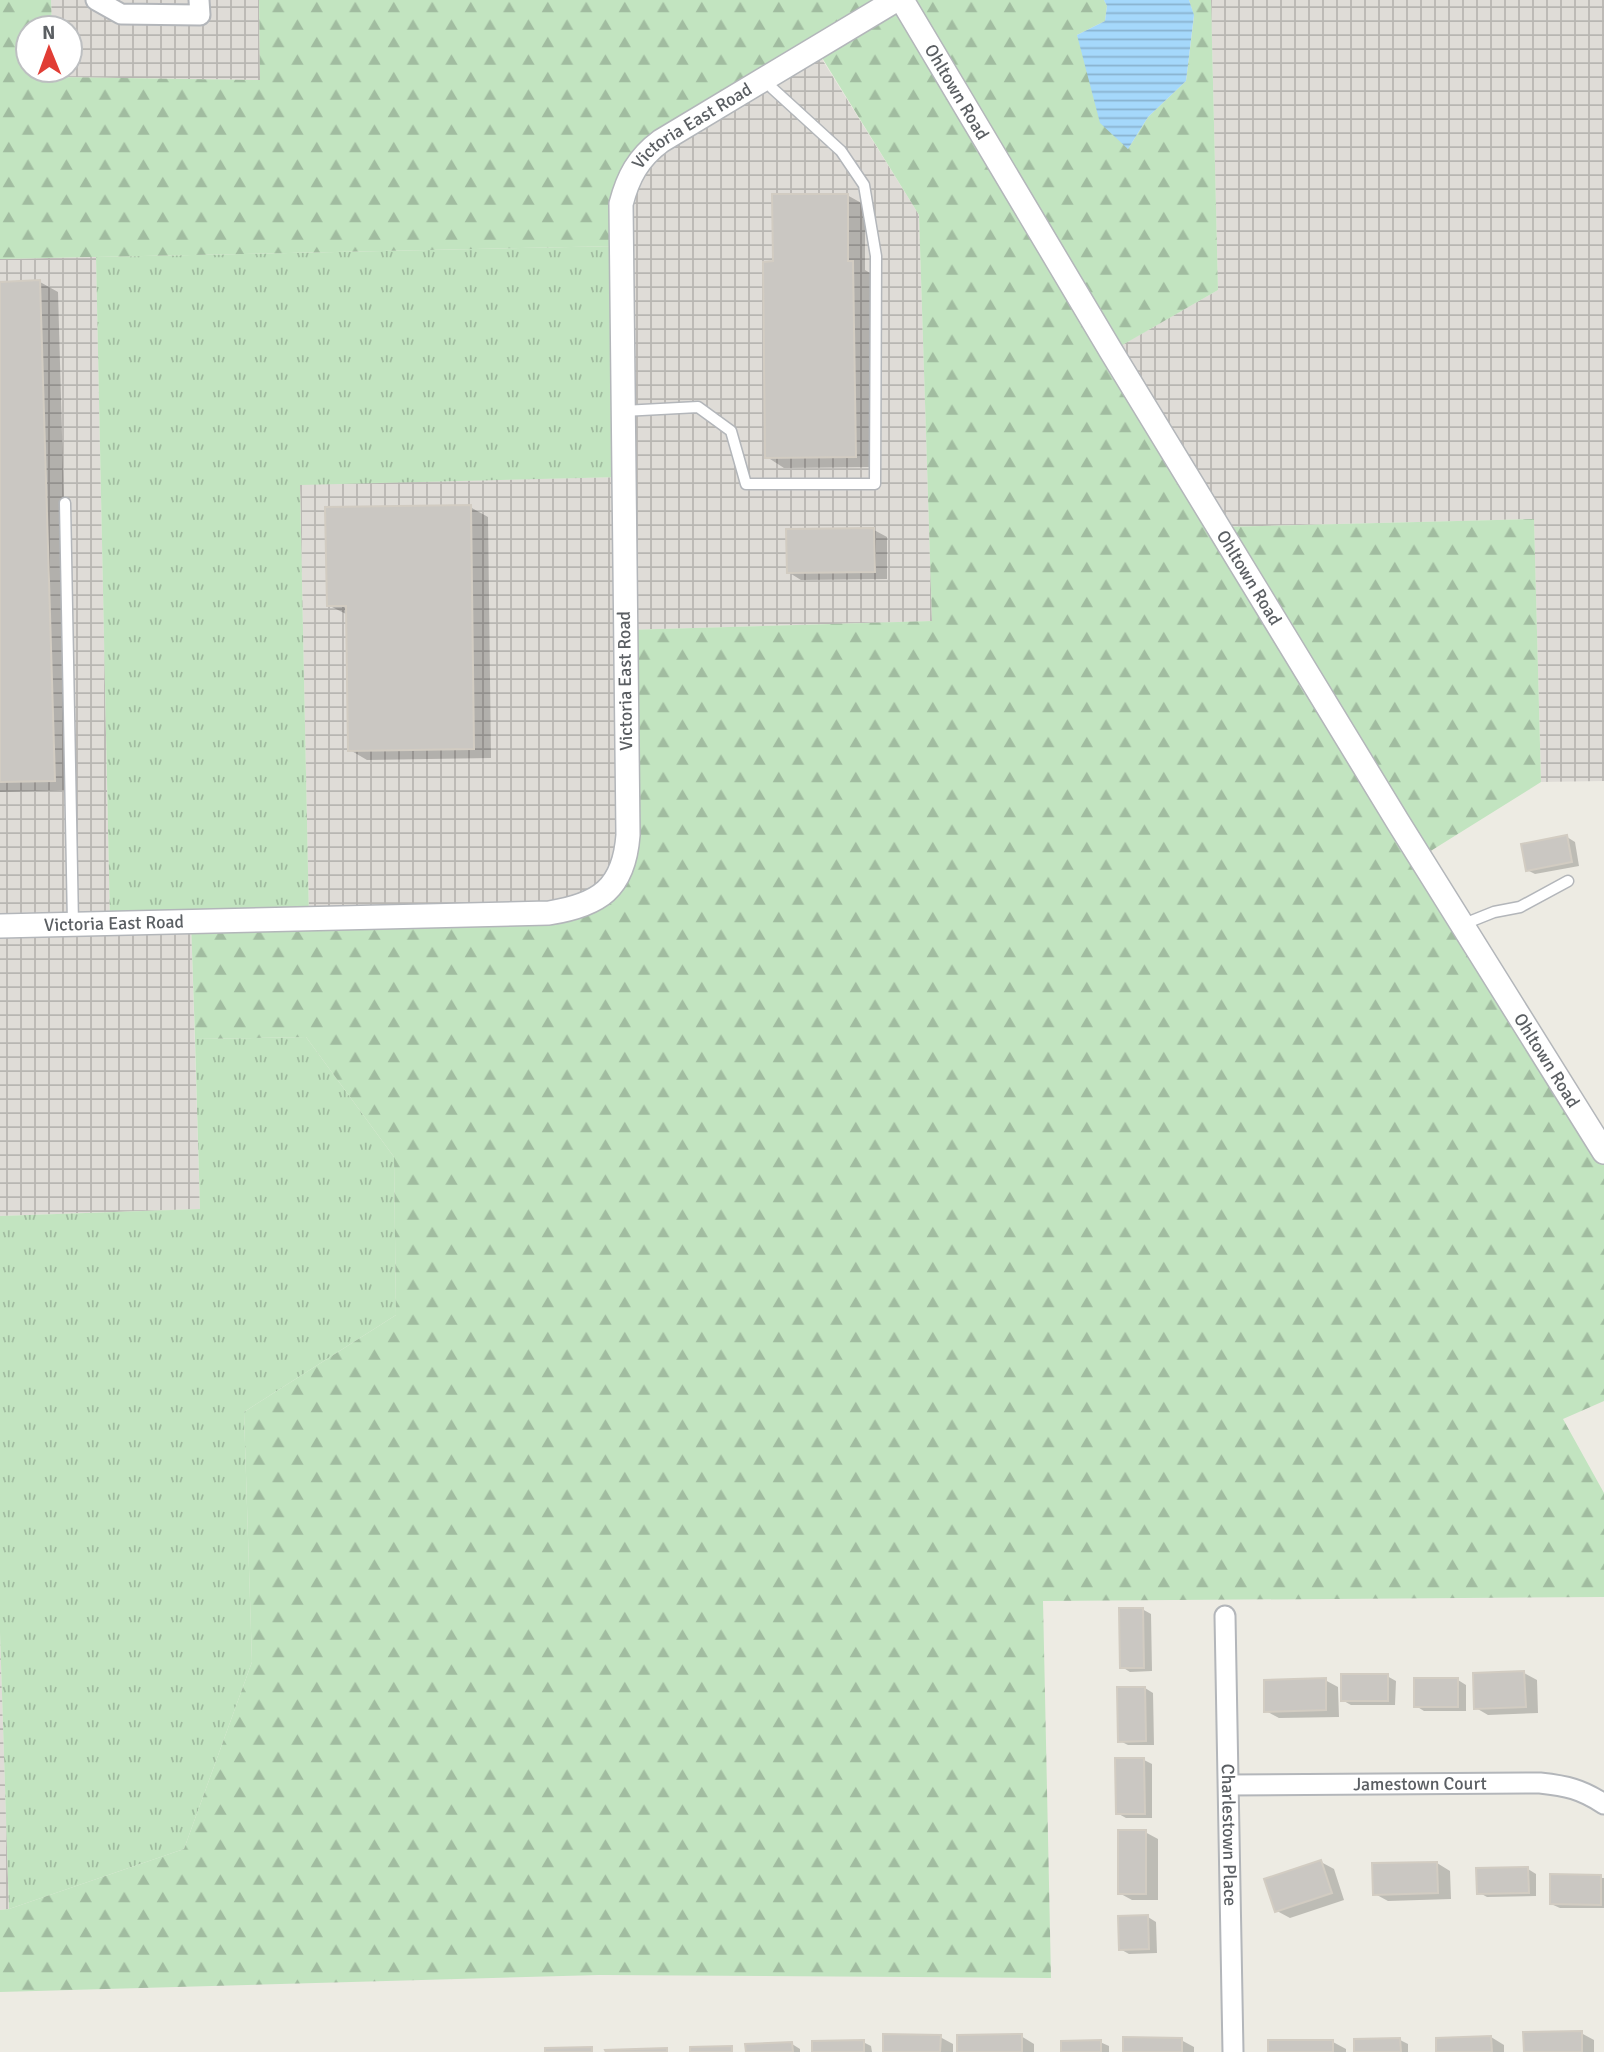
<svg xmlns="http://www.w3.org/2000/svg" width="1604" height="2052" font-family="Signika,sans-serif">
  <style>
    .industrial { fill: url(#industrial-grid) }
    .grass { fill: url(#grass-tufts) }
    .forest { fill: url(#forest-firs) }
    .water { fill: url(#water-rules) }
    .shadow { fill: #0003 }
    .building { fill: #cac7c2; stroke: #d2ccc2; stroke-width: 2 }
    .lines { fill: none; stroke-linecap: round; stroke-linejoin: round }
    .service-casing { stroke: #b3b6ba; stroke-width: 13 }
    .minor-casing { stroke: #b3b6ba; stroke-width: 23 }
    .tertiary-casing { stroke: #b3b6ba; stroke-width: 26 }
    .service { stroke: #fff; stroke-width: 10 }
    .minor { stroke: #fff; stroke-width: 19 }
    .tertiary { stroke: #fff; stroke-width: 23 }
    .labels { text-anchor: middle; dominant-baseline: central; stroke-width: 5; stroke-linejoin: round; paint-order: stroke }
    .street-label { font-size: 18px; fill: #5b5f63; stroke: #fff }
  </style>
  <defs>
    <pattern id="industrial-grid" width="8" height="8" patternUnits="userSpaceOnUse" patternTransform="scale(1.75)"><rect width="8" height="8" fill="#dfdcd7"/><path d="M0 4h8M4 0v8" fill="none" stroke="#b8b6b2"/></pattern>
    <pattern id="grass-tufts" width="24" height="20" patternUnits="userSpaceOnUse" patternTransform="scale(1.75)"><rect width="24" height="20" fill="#c2e4c0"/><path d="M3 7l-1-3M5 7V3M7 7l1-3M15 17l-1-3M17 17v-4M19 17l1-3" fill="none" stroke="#a1bca0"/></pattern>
    <pattern id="forest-firs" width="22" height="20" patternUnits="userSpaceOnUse" patternTransform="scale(1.75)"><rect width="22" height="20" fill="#c2e4c0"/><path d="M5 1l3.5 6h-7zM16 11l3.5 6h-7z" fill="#a1bca0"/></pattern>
    <pattern id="water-rules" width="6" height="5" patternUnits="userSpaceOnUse" patternTransform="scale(1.75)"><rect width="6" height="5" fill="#a5d8fb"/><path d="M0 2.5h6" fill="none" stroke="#89b2cf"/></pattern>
  </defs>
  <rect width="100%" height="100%" fill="#edebe3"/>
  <!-- industrial -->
  <path class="industrial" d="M51 0H259L260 80 54 77V70H70V28H52Z
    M1211 0H1604V781L1541 782 1534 519 1219 527 1111 351 1218 290Z
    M815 48 919 215 932 621 625 630 628 835 588 904 309 918 300 484 623 477 621 204 635 166Z
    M96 257 110 923 191 921 200 1209 0 1216V259Z
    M0 1633 9 1909 0 1910Z"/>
  <!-- grass -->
  <path class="grass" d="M621 246 623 477 300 485 309 918 110 923 96 257Z
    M306 1037 394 1157 396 1315 244 1412 252 1662 184 1849 9 1909 0 1633V1216L200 1209 195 1039Z"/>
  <!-- forest -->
  <path class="forest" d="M0 0H51L52 28H28V70H54L55 77 260 80 259 0H1104L1107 6 1105 21 1077 35 1128 149 1148 117 1186 81 1194 16 1189 0H1211L1218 290 1112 351 1219 527 1534 519 1541 782 1421 857 1604 1152V1401L1563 1419 1604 1493V1597L1043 1601 1051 1978 599 1975 0 1992V1910L9 1909 184 1849 252 1662 244 1412 396 1315 394 1157 306 1037 195 1039 191 921 575 909 622 865 624 630 932 621 919 215 816 48 635 166 621 246 0 259Z"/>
  <!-- water -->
  <path class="water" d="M1104 0H1189L1194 15 1186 81 1148 117 1128 149 1100 123 1077 35 1105 21 1107 6Z"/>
  <!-- shadow -->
  <path class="shadow" d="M847 195 865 205V270L870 273 873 467 784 468 767 457 775 263Z
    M40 282 58 292 72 790 0 792V283Z
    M470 507 488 517 491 758 367 760 350 750 348 615 328 605Z
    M874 530 887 537V579L801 580 788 572Z
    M1567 837 1575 842 1579 866 1535 874 1527 870Z
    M1142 1609 1151 1614 1152 1671 1130 1672 1122 1667Z
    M1524 1673 1537 1680 1538 1713 1488 1715 1476 1708Z
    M1387 1676 1396 1681 1395 1705H1351L1342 1700Z
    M1325 1680 1338 1687 1339 1717 1279 1718 1266 1711Z
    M1458 1680 1466 1685V1711H1424L1416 1706Z
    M1145 1688 1153 1693 1154 1745H1128L1120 1741Z
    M1144 1760 1152 1764V1818H1126L1117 1813Z
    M1145 1832 1158 1839V1900H1132L1119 1893Z
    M1321 1862 1334 1869 1344 1900 1290 1918 1277 1911Z
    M1437 1863 1450 1871 1451 1899 1388 1901 1375 1894Z
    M1528 1869 1536 1874V1896L1487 1897 1478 1892Z
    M1551 1876 1604 1878V1908H1560L1551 1904Z
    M1148 1917 1156 1922 1157 1953 1129 1954 1120 1949Z
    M1581 2033 1594 2040V2052H1525Z
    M1021 2036 1034 2044V2052H958Z
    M940 2037 953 2044V2052H884Z
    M1491 2037 1504 2045V2052H1438Z
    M1181 2040 1194 2047V2052H1124Z
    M1400 2040 1408 2044V2052H1356Z
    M863 2042 871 2046 872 2052H814Z
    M1100 2042 1109 2046V2052H1063Z
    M1333 2042 1346 2049V2052H1269Z
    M792 2044 800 2049V2052H747Z"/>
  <!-- building -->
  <path class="building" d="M772 194H848V261H853L856 457 765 458 763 262 773 261Z
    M40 280 55 781 0 782V282Z
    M471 505 474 749 348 751 346 606H327L325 507Z
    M874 528 875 572 787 573 786 529Z
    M1567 835 1572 862 1526 871 1521 844Z
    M1119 1608H1143L1144 1668H1120Z
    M1524 1671 1526 1707 1474 1709 1473 1673Z
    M1341 1674H1388V1701H1341Z
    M1326 1678V1710L1264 1712V1680Z
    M1414 1678H1458V1707H1414Z
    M1117 1687H1145L1146 1741 1118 1742Z
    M1115 1758H1144L1145 1814H1116Z
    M1118 1830H1146V1894H1118Z
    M1321 1860 1332 1893 1275 1912 1264 1879Z
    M1437 1862 1438 1893 1373 1895 1372 1863Z
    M1528 1867 1529 1893 1477 1894 1476 1868Z
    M1550 1874 1601 1875V1905L1550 1904Z
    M1148 1915 1149 1949 1119 1950 1118 1916Z
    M1582 2031V2052H1524L1523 2032Z
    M883 2034 941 2035 940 2052H883Z
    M1022 2034V2052H957V2035Z
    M1491 2036 1492 2052H1436V2038Z
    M1123 2037 1182 2038V2052H1123Z
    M1400 2038 1401 2052H1354V2039Z
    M864 2040V2052H812V2041Z
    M1101 2040V2052H1061V2041Z
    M1268 2040H1333V2052H1268Z
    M792 2042 793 2052H746L745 2044Z
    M732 2046V2052H690V2047Z
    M592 2047V2052H545V2048Z
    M667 2048V2052H606L605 2050Z"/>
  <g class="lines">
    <defs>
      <path id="service" d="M623 411 698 407 731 431 746 484H875L876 256 864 185 841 151 772 88 765 79
        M65 503 73 924
        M1464 924 1494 912 1520 907 1568 881"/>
      <g id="minor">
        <path d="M96 0 121 14 200 15 199 0"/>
        <path id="s1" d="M1225 1616 1233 2052"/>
        <path id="s2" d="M1229 1785 1540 1783C1567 1786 1581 1789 1604 1804"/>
      </g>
      <g id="tertiary">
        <path id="s3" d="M902 0 1111 351 1398 822 1604 1152"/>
        <path id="s4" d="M0 926 549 913C599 905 624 889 628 835L621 204C628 177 638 158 661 141L896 0"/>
      </g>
    </defs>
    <!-- service casing -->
    <use href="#service" class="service-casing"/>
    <!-- minor casing -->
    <use href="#minor" class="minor-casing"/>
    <!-- tertiary casing -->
    <use href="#tertiary" class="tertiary-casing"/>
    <!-- service -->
    <use href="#service" class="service"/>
    <!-- minor -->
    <use href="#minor" class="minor"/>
    <!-- tertiary -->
    <use href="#tertiary" class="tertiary"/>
  </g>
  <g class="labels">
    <!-- street labels -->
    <g class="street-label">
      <text stroke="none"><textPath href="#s3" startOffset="107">Ohltown Road</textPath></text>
      <text stroke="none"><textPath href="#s4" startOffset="1414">Victoria East Road</textPath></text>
      <text stroke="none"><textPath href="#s3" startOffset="674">Ohltown Road</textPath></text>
      <text transform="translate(625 681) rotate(-91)">Victoria East Road</text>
      <text stroke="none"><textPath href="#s4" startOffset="114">Victoria East Road</textPath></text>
      <text stroke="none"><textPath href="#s3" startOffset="1241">Ohltown Road</textPath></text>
      <text stroke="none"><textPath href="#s2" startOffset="191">Jamestown Court</textPath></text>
      <text stroke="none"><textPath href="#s1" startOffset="219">Charlestown Place</textPath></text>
    </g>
  </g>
  <!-- north arrow -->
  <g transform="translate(49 49) rotate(359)"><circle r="33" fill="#ffffff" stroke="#bdbfc1" stroke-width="2"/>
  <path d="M0-5L12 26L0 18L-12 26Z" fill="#e13d35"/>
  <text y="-10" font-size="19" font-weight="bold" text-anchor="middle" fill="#5b5f63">N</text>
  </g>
</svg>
